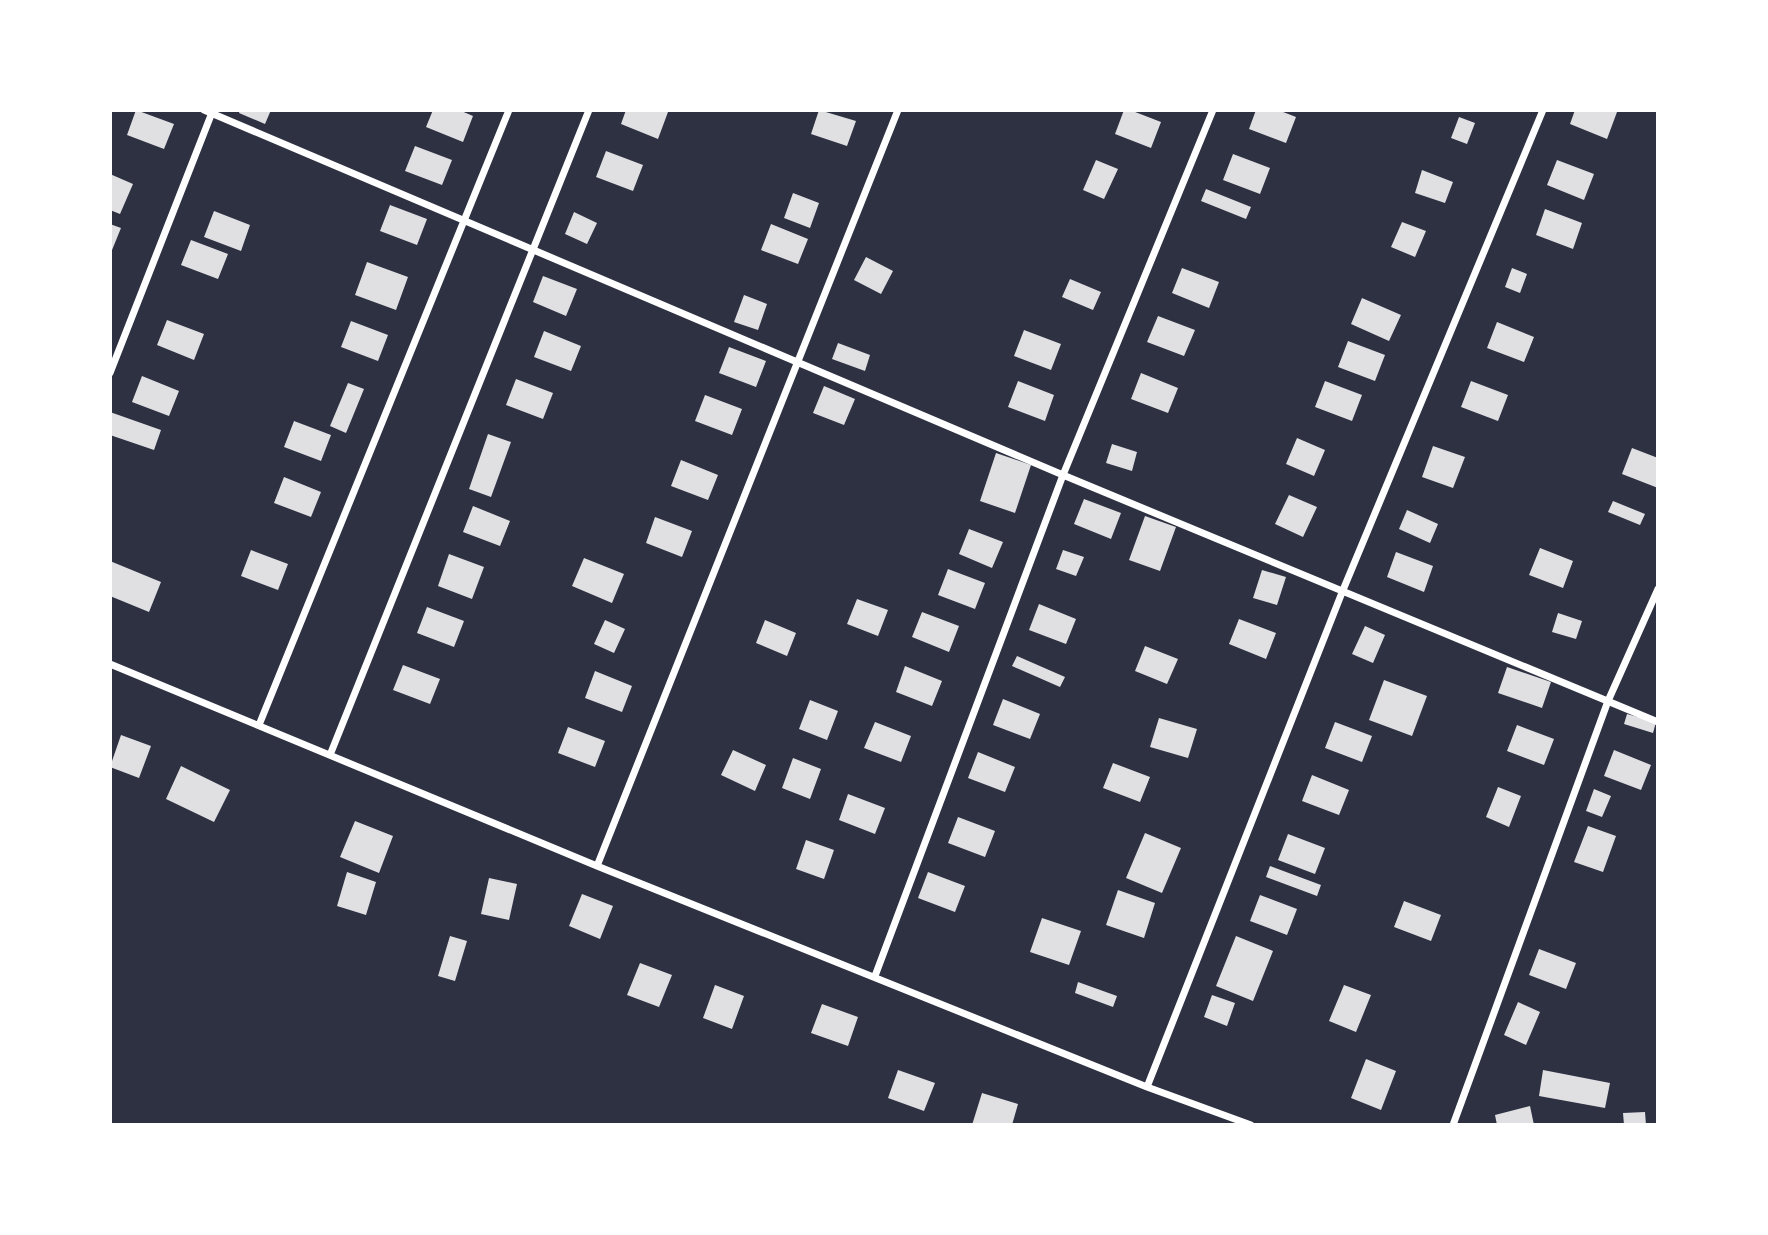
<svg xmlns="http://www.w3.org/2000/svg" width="1768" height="1235" font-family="'Times New Roman',serif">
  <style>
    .building { fill: #e0e0e3 }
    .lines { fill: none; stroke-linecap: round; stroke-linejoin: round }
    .minor { stroke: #fff; stroke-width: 7 }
  </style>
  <rect width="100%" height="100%" fill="#2d3142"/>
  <!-- building -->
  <path class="building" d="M136 110 174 124 164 149 127 135Z
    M240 110H271L265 124 239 113Z
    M433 110H459L473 116 463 142 426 127Z
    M626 110H662L668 112 658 139 621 124Z
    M819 110 856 121 847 146 811 134Z
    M1124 110H1130L1161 122 1151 148 1115 134Z
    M1256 110H1278L1296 117 1286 143 1249 129Z
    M1575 110H1611L1617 112 1607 139 1570 124Z
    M1459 117 1475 123 1467 144 1451 138Z
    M415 146 452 160 442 185 405 171Z
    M606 151 643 165 633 191 596 177Z
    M1233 154 1270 168 1260 194 1223 180Z
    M1096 160 1118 169 1104 199 1083 190Z
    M1557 160 1594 174 1584 200 1547 185Z
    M1422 170 1453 182 1445 203 1415 193Z
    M110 174 133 184 120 214 110 210Z
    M1206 189 1251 207 1246 219 1201 201Z
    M793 193 819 203 810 228 784 218Z
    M390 205 427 219 417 245 380 231Z
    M1545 209 1582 223 1573 249 1536 235Z
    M214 211 250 225 241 251 204 237Z
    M574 212 597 223 587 244 565 234Z
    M1402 222 1426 231 1415 257 1391 247Z
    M110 224 121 228 110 255Z
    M771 224 808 239 798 264 761 250Z
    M191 240 228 254 218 279 181 265Z
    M866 257 893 271 881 294 854 280Z
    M367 262 408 277 396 310 355 295Z
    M1182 268 1219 282 1209 308 1172 293Z
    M1512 268 1527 274 1520 293 1505 287Z
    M543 276 577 289 566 316 533 302Z
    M1070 279 1101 292 1093 310 1062 297Z
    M744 295 767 304 758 330 734 322Z
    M1362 298 1401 315 1389 341 1351 324Z
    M1158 316 1195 330 1184 356 1147 342Z
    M167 320 204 334 194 360 157 345Z
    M351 321 388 335 378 361 341 347Z
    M1497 322 1534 337 1524 362 1487 348Z
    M1024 330 1061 344 1051 370 1014 356Z
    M544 331 581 346 571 371 534 357Z
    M1348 341 1385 355 1375 381 1338 367Z
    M838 343 870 355 865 371 832 359Z
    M729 347 766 361 756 387 719 373Z
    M1141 373 1178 388 1168 413 1131 399Z
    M142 376 179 391 169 416 132 402Z
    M516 379 553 393 543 419 506 405Z
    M1018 381 1054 395 1045 421 1008 407Z
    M1325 381 1362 395 1352 421 1315 407Z
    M1471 381 1508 395 1498 421 1461 407Z
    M348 383 364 389 346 433 330 426Z
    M824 386 855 399 844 425 813 413Z
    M705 395 742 409 732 435 695 421Z
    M110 412 161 430 154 450 110 435Z
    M294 421 331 435 321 461 284 447Z
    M488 434 511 442 491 497 469 489Z
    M1297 438 1325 450 1314 476 1286 464Z
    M1112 444 1137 452 1132 471 1106 463Z
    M1433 446 1465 457 1453 488 1422 477Z
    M1632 448 1658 458V488L1622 474Z
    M996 453 1031 465 1015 513 980 501Z
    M681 460 718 475 708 500 671 486Z
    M284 477 321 492 311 517 274 503Z
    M1289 495 1317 507 1303 537 1275 524Z
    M1084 499 1121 513 1111 539 1074 524Z
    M1613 501 1645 514 1640 525 1608 512Z
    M473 506 510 521 500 546 463 532Z
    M1407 510 1438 524 1430 543 1399 529Z
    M1145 516 1176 527 1160 571 1129 560Z
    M655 517 692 531 682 557 646 543Z
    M969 529 1003 542 992 568 959 554Z
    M1540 548 1573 561 1563 588 1529 575Z
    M251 550 288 564 278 590 241 576Z
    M1063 550 1084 557 1076 576 1056 569Z
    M1396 552 1433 566 1424 592 1387 577Z
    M449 554 484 567 472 599 438 586Z
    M584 558 624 574 612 603 572 586Z
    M110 561 161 582 149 612 110 596Z
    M948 569 985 583 975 609 938 595Z
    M1262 570 1286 577 1277 605 1253 598Z
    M857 599 888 610 878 636 847 624Z
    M1039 604 1076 619 1066 644 1029 630Z
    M427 607 464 621 454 647 417 633Z
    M922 612 959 626 949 652 912 637Z
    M1558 613 1582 621 1576 639 1552 632Z
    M1239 619 1276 633 1266 659 1229 644Z
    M605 620 625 629 614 653 594 644Z
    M765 620 796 633 787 656 756 643Z
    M1365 626 1385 635 1373 663 1352 654Z
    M1145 646 1178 659 1167 684 1135 671Z
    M1017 656 1065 677 1060 687 1012 666Z
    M403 665 440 679 430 704 393 690Z
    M905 666 942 681 932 706 896 692Z
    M1507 667 1551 682 1542 708 1498 693Z
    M595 671 632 686 622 712 585 698Z
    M1384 680 1427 696 1412 736 1369 720Z
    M1003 699 1040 714 1030 739 993 725Z
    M810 700 838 711 827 740 799 729Z
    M1627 714 1656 722 1653 733 1624 724Z
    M1159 718 1197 729 1188 758 1150 747Z
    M875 722 911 736 901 762 864 748Z
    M1335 722 1372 736 1362 762 1325 748Z
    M1517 725 1554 739 1544 765 1507 751Z
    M568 727 605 741 595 767 558 753Z
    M121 735 151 746 139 778 110 767Z
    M733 750 766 765 755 791 721 775Z
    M1614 750 1651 765 1641 790 1604 776Z
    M978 752 1015 767 1005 792 968 778Z
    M793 758 821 769 810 799 782 788Z
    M1113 763 1150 777 1140 802 1103 788Z
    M181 766 230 790 214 822 166 799Z
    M1312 775 1349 790 1339 815 1302 801Z
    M1498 787 1521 796 1509 827 1486 817Z
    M1594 789 1611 796 1602 817 1586 811Z
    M848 794 885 808 875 834 839 820Z
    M958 817 995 831 985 857 948 843Z
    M355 821 393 836 379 873 340 857Z
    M1588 826 1616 836 1603 872 1574 862Z
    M1145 833 1181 848 1162 893 1126 878Z
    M1288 834 1325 848 1315 874 1278 860Z
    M806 840 834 850 824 879 796 869Z
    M1270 866 1321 885 1317 896 1266 877Z
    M347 872 376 882 366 915 337 906Z
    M928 872 965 886 955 912 918 898Z
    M489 878 517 884 509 920 481 914Z
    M1118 890 1155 903 1144 938 1106 925Z
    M582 894 613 906 600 939 569 926Z
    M1260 895 1297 909 1287 935 1250 921Z
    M1404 901 1441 915 1431 941 1394 927Z
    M1042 918 1081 931 1069 965 1030 952Z
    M450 936 467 941 455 981 438 976Z
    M1236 936 1273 951 1253 1001 1216 986Z
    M1539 949 1576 963 1566 989 1529 975Z
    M640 963 672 975 659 1007 627 995Z
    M1078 982 1117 996 1113 1007 1075 993Z
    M715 985 744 996 732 1029 703 1018Z
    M1344 985 1371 995 1356 1032 1329 1021Z
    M1212 995 1235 1003 1227 1026 1204 1017Z
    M1518 1002 1540 1012 1526 1045 1504 1035Z
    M822 1004 858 1017 848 1046 811 1033Z
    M1366 1059 1396 1071 1381 1110 1351 1098Z
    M898 1070 935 1083 924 1111 888 1098Z
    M1543 1070 1610 1083 1605 1108 1539 1096Z
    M982 1093 1018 1104 1012 1125H972Z
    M1530 1106 1534 1125H1497L1495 1115Z
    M1645 1112 1646 1125H1624L1623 1113Z"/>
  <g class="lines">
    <!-- minor -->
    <path class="minor" d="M204 110 1063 475 1658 722
      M110 373 213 110
      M110 664 597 866 1147 1087 1251 1125
      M259 725 509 110
      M330 755 589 110
      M597 866 898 110
      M875 976 1063 475 1213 110
      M1147 1087 1343 590 1543 110
      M1453 1125 1608 701 1658 589"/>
  </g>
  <!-- border -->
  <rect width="1768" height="1235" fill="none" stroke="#ffffff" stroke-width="224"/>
</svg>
